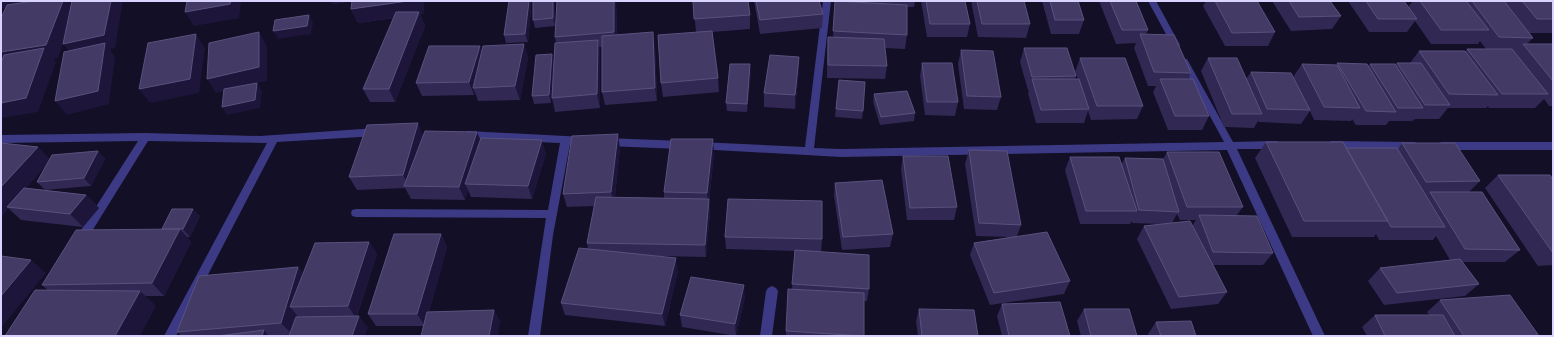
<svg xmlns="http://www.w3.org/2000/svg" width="1554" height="337" font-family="'Work Sans',sans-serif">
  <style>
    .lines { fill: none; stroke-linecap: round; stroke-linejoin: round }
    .minor { fill: #3d3a85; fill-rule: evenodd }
    .wall { fill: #312854; fill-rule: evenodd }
    .shaded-wall { fill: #1d163a }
    .building { fill: #433a66; stroke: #5a527e }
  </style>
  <rect width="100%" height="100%" fill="#130f26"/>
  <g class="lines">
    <!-- minor -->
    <path class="minor" d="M823 1H831L814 148 841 149 1224 142 1180 61 1181 59H1187L1233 142 1276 141 1279 142 1281 145 1279 148 1276 149H1237L1325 336H1313L1227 150 841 157 697 149 695 146 697 143 700 142 805 147Z
      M1148 1H1156L1180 45 1179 47H1173Z
      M377 128 382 132 377 136 277 142 176 336H164L267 143 148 141 84 244 80 245 76 244 75 241 76 238 138 141 1 143V135L145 133 260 136Z
      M467 131 584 137 587 138 589 141 587 144H570L553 235 540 336H528L546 218 356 217 352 216 351 213 352 210 356 209 548 210 560 143 467 139 462 135Z
      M606 138 682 141 685 142 687 145 685 148 682 149 606 146 603 145 601 142 603 139Z
      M1332 141 1414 142 1417 143 1419 146 1417 149 1414 150 1332 149 1329 148 1327 145 1329 142Z
      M1442 142H1553V150H1442L1439 149 1437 146 1439 143Z
      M772 286 776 288 778 291 772 336H760L766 291 768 288Z"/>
  </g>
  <!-- wall -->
  <path class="wall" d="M331 1H424V13L420 14 425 26 395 102H370L363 89 394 18 358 23 351 9 352 1 333 4Z
    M509 1H530L531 7 528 42 506 43 504 35Z
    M555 1V26L535 28 533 20Z
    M616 1 617 34 655 45 657 101 605 105 602 92V47H599L600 53V108L555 112 552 98V87L551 103 534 104 532 96 554 60 556 43 555 37Z
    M693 1 750 15V29L712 32 718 78 719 92 663 97 661 83 696 32Z
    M754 1H819L823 14 822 28 760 34Z
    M835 1H915L914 7H907V35L905 49 885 48 887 66 885 79 827 78V51L828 37 833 38Z
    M921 1H965L970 24 967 37H927Z
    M971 1H1024L1030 24 1026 38 978 37Z
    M1042 1H1078L1084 20 1079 34H1051Z
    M1099 1H1136L1148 30 1146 34 1191 73 1188 79 1209 116 1202 130H1168L1153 92 1156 86H1148L1134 48 1136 43 1116 44Z
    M1206 1H1257L1275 32 1268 46H1225L1203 6Z
    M1272 1H1330L1341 16 1332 29 1291 31Z
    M1348 1H1404L1408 7 1413 1H1553V33H1529L1533 38 1527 44H1553V106H1549L1544 99 1535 108H1489L1488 106 1486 108H1448L1439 119H1415L1412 121H1389L1386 125H1356L1352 119 1351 121 1314 120 1310 111 1301 124 1259 122 1258 121 1254 128 1224 127 1201 71 1208 58 1246 79 1251 72 1293 77 1302 64 1337 65V63L1368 66 1370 64H1395L1397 63H1410L1419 51 1465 52 1467 49H1486L1480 41 1478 44H1431L1415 21 1407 32H1369Z
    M524 44 528 58 520 100 478 101 475 92 474 95 422 96 416 83Z
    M1024 48 1076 76 1075 79H1078L1075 72 1080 58 1143 106 1137 119 1091 120 1088 111 1084 123H1036L1028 93 1029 90H1028L1020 62Z
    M961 50 1001 97 997 110 964 109 958 64Z
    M799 57V70L795 109 764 107V93Z
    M922 63 958 102 955 116 925 115 920 76Z
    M751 72 747 112 727 111 726 103Z
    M839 80 863 111 862 119 835 117Z
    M874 94 915 113 914 121 880 125 873 102Z
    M477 132 480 140 546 153 532 199 471 197 468 190 465 200 411 199 405 188 357 190 349 177 424 135Z
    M1266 142 1346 148 1398 149 1402 143 1480 181 1469 192 1520 250 1505 262H1462L1479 284 1465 296 1384 305 1368 281 1380 268 1450 260 1436 236 1433 240H1379L1376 234 1374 237H1292L1255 158Z
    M1 143 50 159 98 151 105 159 91 186 45 190 37 182 48 163 26 188 86 195 99 208 83 227 21 220 8 208 1 217Z
    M620 148 615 197 664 198V192L714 153 709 202 710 212 706 257 659 256 678 271 665 326 565 315 561 303 588 249 587 243 594 206 567 207 563 194Z
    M969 150 1021 225 1017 236 1070 281 1064 294 990 305 970 255 974 243 1010 237 976 236 965 164Z
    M1167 152 1243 207 1236 216 1273 253 1263 265H1213L1227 292 1218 304 1171 309 1137 239 1144 226 1162 224 1132 223V221L1130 224H1080L1065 170 1070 157 1121 165 1125 158 1163 159ZM1177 214 1180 220H1196L1192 226 1172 223Z
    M903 156 957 207 954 220H907L901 169Z
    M1498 175 1551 177 1553 176V265L1538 266 1485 188Z
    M835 183 893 234 890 247 842 250 834 196Z
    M200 216 190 237H187L191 242 164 296H145L156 306 49 291 42 285 162 229Z
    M441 234 447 247 429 312 494 310 500 322 423 326H376L368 314Z
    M725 237 822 239 821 252 869 289 867 301H864V336H786V331L792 289 795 251 726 249Z
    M369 242 377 254 357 316 368 328 274 336H182L177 332 298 267 303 274Z
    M745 297 736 336 682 327 680 315Z
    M1440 300 1539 336H1367L1362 327 1375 315H1429L1427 312Z
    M1002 304 1070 336H1002L997 316Z
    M919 309 978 336H918L916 321Z
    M1084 309 1137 336H1081L1077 321Z
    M1156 322 1196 336H1149L1148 334Z"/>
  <!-- shaded-wall -->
  <path class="shaded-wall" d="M1 1H22L20 5 1 9Z
    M63 1H68L75 10 58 58 53 59 56 62 38 112 1 118V52Z
    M111 1H123L115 48 110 49 115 57 109 104 67 115 55 101 74 57 63 44Z
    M231 1H241L239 18 194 26 185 12Z
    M331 1H354L333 4Z
    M408 1H424V13L420 14 425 26 395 102 389 89 419 14 358 23 351 9Z
    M529 1H530L531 7 528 42 525 34Z
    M553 1H555V26L553 18Z
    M614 1H616L617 45 614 32Z
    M309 15 313 23 311 34 278 39 273 31Z
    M259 32 267 46V81L257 83 262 91 260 108 227 115 222 107 257 83 216 93 207 79Z
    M653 32 655 45 657 101 655 88Z
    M196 34 205 48 199 93 150 103 139 89Z
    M598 40 600 53V108L597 94Z
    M524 44 528 58 520 100 515 86Z
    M480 46 485 60 473 88 475 92 474 95 469 82Z
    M552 54 554 62 551 103 549 95Z
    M799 57V70L795 109V95Z
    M750 64 751 72 747 112V104Z
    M418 123 424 137 409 186 403 175Z
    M477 132 483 146 465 184 468 190 465 200 459 187Z
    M618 134 620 148 614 205 611 192Z
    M713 139 714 153 709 202 710 212 706 257 705 245 708 203 707 193Z
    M542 140 546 153 532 199 528 186Z
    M38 147 51 160 9 207H7L8 208 1 217V187Z
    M98 151 105 159 91 186 84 178Z
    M86 195 99 208 83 227 70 214Z
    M193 209 200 216 190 237 183 229Z
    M180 229 191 242 164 296 152 283Z
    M441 234 447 247 425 326 417 314Z
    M369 242 377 254 356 318 348 306Z
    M676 258 678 271 665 326 662 314Z
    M31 260 46 273 1 328V296Z
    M298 267 307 280 290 307 297 315 292 334 281 323Z
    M744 285 745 297 736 336 735 324Z
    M140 291 156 306 140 336H115Z
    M494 310 500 322 498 336H489Z
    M359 316 368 328 365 336H352Z
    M264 330 269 336H262Z"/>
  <!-- building -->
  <path class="building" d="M33 1H63L46 45 1 52V18L7 5Z
    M72 1H111L104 35 63 44Z
    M187 1H231L230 4 185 12Z
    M352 1H408L351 9Z
    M509 1H529L525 34 504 35Z
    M533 1H553V18L533 20Z
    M557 1H614V32L555 37Z
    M693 1H748L750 15 694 19Z
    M756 1H819L823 14 760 20Z
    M835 1 907 5V35L833 31Z
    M926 1H965L970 24H930Z
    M977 1H1024L1030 24H982Z
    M1050 1H1078L1084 20H1055Z
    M1110 1H1136L1148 30H1122Z
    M1215 1H1257L1275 32 1232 33Z
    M1289 1H1330L1341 16 1299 17Z
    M1366 1H1404L1417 19H1378Z
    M1420 1H1466L1489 30H1441Z
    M1472 1H1504L1533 38 1499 37Z
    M1522 1H1553V19H1537Z
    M396 12H419L389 89H363Z
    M309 15 307 26 273 31 275 20Z
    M712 31 718 78 661 83 658 35Z
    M259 32V67L207 79 209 43Z
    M653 32 655 88 602 92V36Z
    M196 34 190 79 139 89 148 43Z
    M1140 34 1174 35 1191 73 1154 72Z
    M828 37 884 39 887 66 828 65Z
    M598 40 597 94 552 98 555 43Z
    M105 43 98 91 55 101 64 52Z
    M524 44 515 86 473 88 483 46Z
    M1523 44H1553V81Z
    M429 46H480L469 82 416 83Z
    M44 48 26 98 1 103V63L4 55Z
    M1024 48H1067L1076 76 1032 77Z
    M1467 49H1512L1548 94H1502Z
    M961 50 993 51 1001 97 967 96Z
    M1419 51H1465L1498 95 1449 94Z
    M552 54 549 95 532 96 536 55Z
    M770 55 799 57 795 95 764 93Z
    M1080 58H1125L1143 106H1097Z
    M1208 58H1237L1262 114H1232Z
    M922 63H952L958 102H927Z
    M1337 63 1367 64 1396 112 1366 111Z
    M1397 63H1421L1450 105H1425Z
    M730 64H750L747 104 726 103Z
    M1302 64 1337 65 1360 108 1324 107Z
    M1370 64H1395L1423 108H1398Z
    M1251 72 1291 73 1310 110 1267 109Z
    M1032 79H1079L1089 109 1041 110Z
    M1160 79H1193L1209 116H1175Z
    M839 80 865 82 863 111 836 109Z
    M257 83 255 100 222 107 224 89Z
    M907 91 915 113 881 117 874 94Z
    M418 123 403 175 349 177 367 125Z
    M425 131 477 132 459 187 404 186Z
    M618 134 611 192 563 194 572 136Z
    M481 138 542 140 528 186 465 184Z
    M671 139H713L707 193 664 192Z
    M1266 142H1343L1388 221H1304Z
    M1 143 38 147 1 187Z
    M1402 143H1455L1480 181 1426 182Z
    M1346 148H1397L1445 227H1391Z
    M969 150 1007 151 1021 225 979 223Z
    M98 151 84 178 37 182 52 155Z
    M1167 152H1219L1243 207H1187Z
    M903 156H948L957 207 910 208Z
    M1070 157H1119L1137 211H1086Z
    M1125 158 1163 159 1179 212 1139 210Z
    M1498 175H1550L1553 180V253Z
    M882 180 893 234 843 237 835 183Z
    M24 188 86 195 70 214 7 207Z
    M1430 192H1482L1520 250 1465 249Z
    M596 197 709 199 705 245 587 243Z
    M728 199 822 201V239L725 237Z
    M172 209H193L183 229H162Z
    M1199 215 1257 216 1273 253 1213 252Z
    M1190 221 1227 292 1179 297 1144 226Z
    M180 229 152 283 42 285 76 230Z
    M1047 232 1070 281 994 293 974 243Z
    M394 234H441L417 314H368Z
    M369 242 348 306 290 307 315 243Z
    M579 248 676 258 662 314 561 303Z
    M795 250 869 255V289L792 284Z
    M1 256 31 260 1 296Z
    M1460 259 1479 284 1397 293 1380 268Z
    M298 267 281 323 177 332 199 276Z
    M691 277 744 285 735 324 680 315Z
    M788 289 864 293V336L786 331Z
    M35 290 140 291 115 336H5Z
    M1510 295 1539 336H1464L1440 300Z
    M1060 302 1070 336H1009L1002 304Z
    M919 309 974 310 978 336H922Z
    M1084 309H1129L1137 336H1091Z
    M494 310 489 336H421L427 312Z
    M1375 315H1443L1455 336H1385Z
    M359 316 352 336H289L296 317Z
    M1191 321 1196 336H1161L1156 322Z
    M264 330 262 336H218Z"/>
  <!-- border -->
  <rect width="1554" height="337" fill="none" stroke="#d9d4ff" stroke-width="4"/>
</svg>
